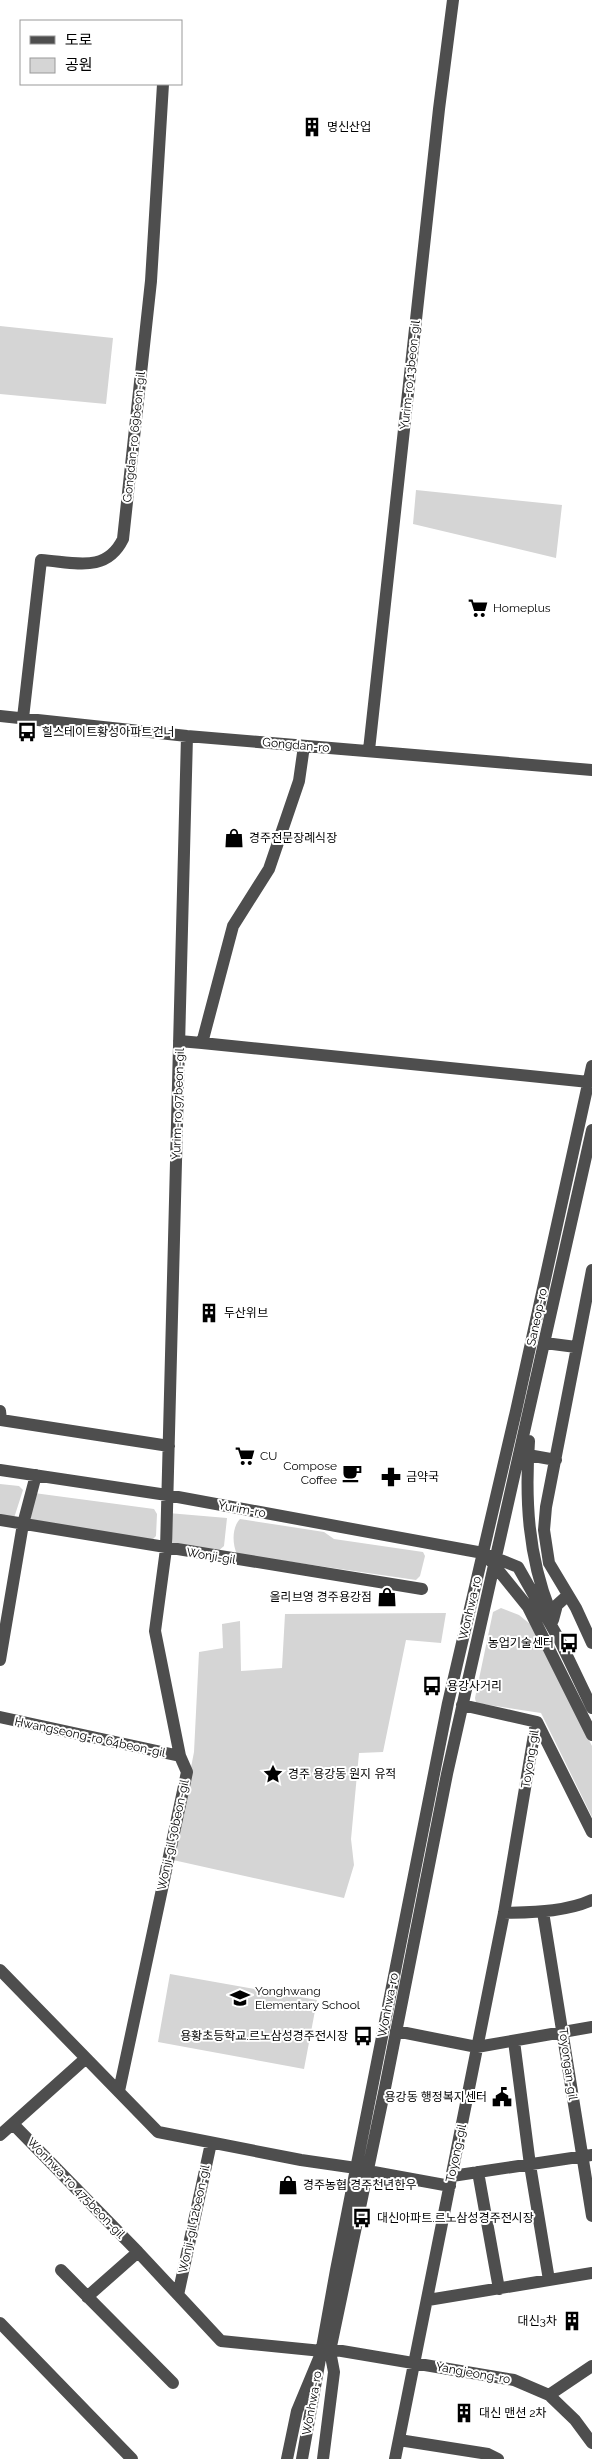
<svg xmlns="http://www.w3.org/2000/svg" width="592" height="2459" font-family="Raleway,'Noto Sans KR',sans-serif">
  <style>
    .green { fill: #d5d5d5 }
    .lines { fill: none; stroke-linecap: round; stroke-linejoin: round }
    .minor { stroke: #4e4e4e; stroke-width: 12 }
    .labels { text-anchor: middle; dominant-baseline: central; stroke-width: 4; stroke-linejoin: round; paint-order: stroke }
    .poi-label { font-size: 12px; fill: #000; stroke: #fff; text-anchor: start }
    .street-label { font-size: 12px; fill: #000; stroke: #fff }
  </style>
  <rect width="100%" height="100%" fill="#fff"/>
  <!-- green -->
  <path class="green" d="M0 326 113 338 106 404 0 394Z
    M416 490 562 505 556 558 413 524Z
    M0 1484 19 1486 23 1490 14 1518 0 1515Z
    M34 1493 154 1509 157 1514 156 1536 151 1541 28 1519Z
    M168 1513 227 1518 224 1546 217 1552 173 1545Z
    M240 1519 324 1532 334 1539 423 1552 425 1556 420 1576 416 1580 237 1554C232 1544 232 1527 240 1519Z
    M501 1608 519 1615 530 1624 592 1746V1817L541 1713 476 1703 475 1698 493 1612Z
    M446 1613 441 1643 406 1640 383 1752 359 1753 351 1839 354 1865 344 1898 173 1860 194 1752 199 1652 223 1648 222 1624 240 1621 241 1671 282 1668 285 1614Z
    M170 1974 317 2000 304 2069 158 2042Z"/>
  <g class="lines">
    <!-- minor -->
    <path class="minor" d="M0 716 187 736 592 770
      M23 718 41 560C74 562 106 574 123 539L151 281 163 84
      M369 750 439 109 453 0
      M179 1041 202 1043 233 926 269 869 299 781 304 746
      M202 1043 589 1082
      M592 1270 546 1507 544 1530 549 1563 576 1608 592 1643
      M545 1343 576 1347
      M0 1411 1 1420 169 1446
      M529 1441C525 1500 528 1555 550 1611
      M528 1455 556 1460
      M0 1470 167 1495 483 1553 518 1567 560 1641 592 1708
      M0 1520 422 1589
      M490 1560 528 1607 592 1735
      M553 1620 557 1605 568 1595
      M0 1660 23 1524 36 1475
      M462 1705 537 1722 592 1832
      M0 1717 180 1756
      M543 1912 592 2216
      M504 1913C533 1912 566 1912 592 1900
      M0 1970 158 2132 301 2160 356 2168
      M396 2031 477 2047 592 2027
      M514 2041 530 2165 549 2280
      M119 2091 187 1772 180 1756 155 1631 166 1549 187 736
      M13 2124 138 2252 221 2341 322 2351 297 2411 287 2459
      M0 2135 85 2059
      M368 2171 450 2186
      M478 2172 499 2289
      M452 2176 592 2155
      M61 2270 173 2383
      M178 2295 211 2143
      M87 2297 138 2252
      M428 2300 592 2273
      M0 2323 132 2459
      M330 2349 514 2380 549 2395 575 2420 592 2443
      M330 2351 385 2088 447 1774 592 1130
      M549 2395 592 2366
      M399 2440 488 2454 498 2459
      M302 2459 336 2270 448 1703 516 1411 592 1066
      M323 2459 334 2372 330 2351
      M395 2459 504 1913 536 1723"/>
  </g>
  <!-- icons -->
  <defs>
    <symbol id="building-bare" viewBox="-9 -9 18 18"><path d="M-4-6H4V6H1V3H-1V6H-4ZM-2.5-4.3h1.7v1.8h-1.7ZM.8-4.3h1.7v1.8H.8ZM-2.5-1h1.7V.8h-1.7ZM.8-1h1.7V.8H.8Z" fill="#000" stroke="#fff" stroke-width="2.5" paint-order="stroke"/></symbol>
    <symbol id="supermarket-bare" viewBox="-9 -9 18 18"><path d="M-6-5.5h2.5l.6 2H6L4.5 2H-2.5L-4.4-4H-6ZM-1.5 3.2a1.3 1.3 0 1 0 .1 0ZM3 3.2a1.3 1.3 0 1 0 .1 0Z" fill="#000" stroke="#fff" stroke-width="2.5" paint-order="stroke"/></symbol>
    <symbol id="bus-bare" viewBox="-9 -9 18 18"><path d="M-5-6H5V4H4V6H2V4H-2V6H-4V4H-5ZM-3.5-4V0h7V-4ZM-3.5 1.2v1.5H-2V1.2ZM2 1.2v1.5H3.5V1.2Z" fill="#000" stroke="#fff" stroke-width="2.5" paint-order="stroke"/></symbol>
    <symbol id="shop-bare" viewBox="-9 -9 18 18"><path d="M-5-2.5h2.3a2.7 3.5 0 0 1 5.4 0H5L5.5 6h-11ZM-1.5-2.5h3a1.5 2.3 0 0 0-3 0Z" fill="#000" stroke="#fff" stroke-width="2.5" paint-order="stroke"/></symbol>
    <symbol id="cafe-bare" viewBox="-9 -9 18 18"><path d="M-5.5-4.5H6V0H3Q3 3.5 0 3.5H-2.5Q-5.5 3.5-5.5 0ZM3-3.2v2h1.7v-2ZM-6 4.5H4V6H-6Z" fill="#000" stroke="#fff" stroke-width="2.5" paint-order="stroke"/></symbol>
    <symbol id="pharmacy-bare" viewBox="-9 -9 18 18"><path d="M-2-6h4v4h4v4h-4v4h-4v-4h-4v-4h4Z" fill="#000" stroke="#fff" stroke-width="2.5" paint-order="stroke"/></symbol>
    <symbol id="sight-bare" viewBox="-9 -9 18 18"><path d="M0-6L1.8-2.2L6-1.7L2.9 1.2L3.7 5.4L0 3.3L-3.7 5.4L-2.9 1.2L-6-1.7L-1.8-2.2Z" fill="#000" stroke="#fff" stroke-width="2.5" paint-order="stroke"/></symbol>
    <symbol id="school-bare" viewBox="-9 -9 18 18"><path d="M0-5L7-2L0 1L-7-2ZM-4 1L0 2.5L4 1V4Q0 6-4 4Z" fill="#000" stroke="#fff" stroke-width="2.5" paint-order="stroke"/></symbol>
    <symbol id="civic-bare" viewBox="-9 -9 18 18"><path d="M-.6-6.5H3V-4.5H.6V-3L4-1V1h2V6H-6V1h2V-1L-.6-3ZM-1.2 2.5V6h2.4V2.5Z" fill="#000" stroke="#fff" stroke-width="2.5" paint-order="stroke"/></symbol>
  </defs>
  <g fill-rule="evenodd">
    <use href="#building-bare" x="298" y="113" width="28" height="28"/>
    <use href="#supermarket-bare" x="464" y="594" width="28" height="28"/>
    <use href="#bus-bare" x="13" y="718" width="28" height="28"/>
    <use href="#shop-bare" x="220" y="824" width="28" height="28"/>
    <use href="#building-bare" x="195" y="1299" width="28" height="28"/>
    <use href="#supermarket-bare" x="231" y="1442" width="28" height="28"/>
    <use href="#cafe-bare" x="338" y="1459" width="28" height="28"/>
    <use href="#pharmacy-bare" x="377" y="1463" width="28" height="28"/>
    <use href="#shop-bare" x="373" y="1583" width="28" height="28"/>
    <use href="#bus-bare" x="555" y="1629" width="28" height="28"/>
    <use href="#bus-bare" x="418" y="1672" width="28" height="28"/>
    <use href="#sight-bare" x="259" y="1760" width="28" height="28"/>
    <use href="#school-bare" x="226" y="1984" width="28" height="28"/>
    <use href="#bus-bare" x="349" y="2022" width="28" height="28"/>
    <use href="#civic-bare" x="488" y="2083" width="28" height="28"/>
    <use href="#shop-bare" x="274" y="2171" width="28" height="28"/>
    <use href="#bus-bare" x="348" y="2204" width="28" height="28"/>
    <use href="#building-bare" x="558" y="2307" width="28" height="28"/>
    <use href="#building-bare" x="450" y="2399" width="28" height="28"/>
  </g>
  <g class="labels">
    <!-- poi labels -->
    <g class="poi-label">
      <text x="327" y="127">명신산업</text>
      <text x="493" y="608">Homeplus</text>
      <text x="42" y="732">힐스테이트황성아파트건너</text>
      <text x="249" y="838">경주전문장례식장</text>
      <text x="224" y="1313">두산위브</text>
      <text x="260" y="1456">CU</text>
      <text x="337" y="1466" text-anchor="end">Compose<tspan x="337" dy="14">Coffee</tspan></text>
      <text x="406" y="1477">금약국</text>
      <text x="372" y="1597" text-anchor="end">올리브영 경주용강점</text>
      <text x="554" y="1643" text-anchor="end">농업기술센터</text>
      <text x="447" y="1686">용강사거리</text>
      <text x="288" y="1774">경주 용강동 원지 유적</text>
      <text x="255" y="1991">Yonghwang<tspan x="255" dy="14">Elementary School</tspan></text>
      <text x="348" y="2036" text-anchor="end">용황초등학교.르노삼성경주전시장</text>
      <text x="487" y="2097" text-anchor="end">용강동 행정복지센터</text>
      <text x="303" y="2185">경주농협 경주천년한우</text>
      <text x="377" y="2218">대신아파트.르노삼성경주전시장</text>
      <text x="557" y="2321" text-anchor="end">대신3차</text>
      <text x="479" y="2413">대신 맨션 2차</text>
    </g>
    <!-- street labels -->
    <g class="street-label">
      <text transform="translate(410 375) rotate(-84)">Yurim-ro 13beon-gil</text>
      <text transform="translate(134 437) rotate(-84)">Gongdan-ro 69beon-gil</text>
      <text transform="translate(296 745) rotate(5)">Gongdan-ro</text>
      <text transform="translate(178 1104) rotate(-88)">Yurim-ro 97beon-gil</text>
      <text transform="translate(537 1317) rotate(-78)">Saneop-ro</text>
      <text transform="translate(242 1509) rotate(10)">Yurim-ro</text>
      <text transform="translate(211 1556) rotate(9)">Wonji-gil</text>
      <text transform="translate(470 1608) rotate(-77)">Wonhwa-ro</text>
      <text transform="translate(90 1737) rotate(12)">Hwangseong-ro 64beon-gil</text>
      <text transform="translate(530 1759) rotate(-81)">Toyong-gil</text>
      <text transform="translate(173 1835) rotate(-78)">Wonji-gil 30beon-gil</text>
      <text transform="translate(388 2005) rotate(-79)">Wonhwa-ro</text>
      <text transform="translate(568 2064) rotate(82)">Toyongan-gil</text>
      <text transform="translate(456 2153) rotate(-78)">Toyong-gil</text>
      <text transform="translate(76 2188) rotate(46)">Wonhwa-ro 475beon-gil</text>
      <text transform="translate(194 2219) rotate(-78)">Wonji-gil 12beon-gil</text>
      <text transform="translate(473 2373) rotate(10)">Yangjeong-ro</text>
      <text transform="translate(312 2403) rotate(-80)">Wonhwa-ro</text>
    </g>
  </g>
  <!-- legend -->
  <rect x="20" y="20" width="162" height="65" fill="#ffffff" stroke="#999999"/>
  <rect x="30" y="36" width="25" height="8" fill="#4e4e4e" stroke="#999999"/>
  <text x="65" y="45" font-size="15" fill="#000000">도로</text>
  <rect x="30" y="58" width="25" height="15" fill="#d5d5d5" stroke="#999999"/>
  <text x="65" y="70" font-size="15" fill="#000000">공원</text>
</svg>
